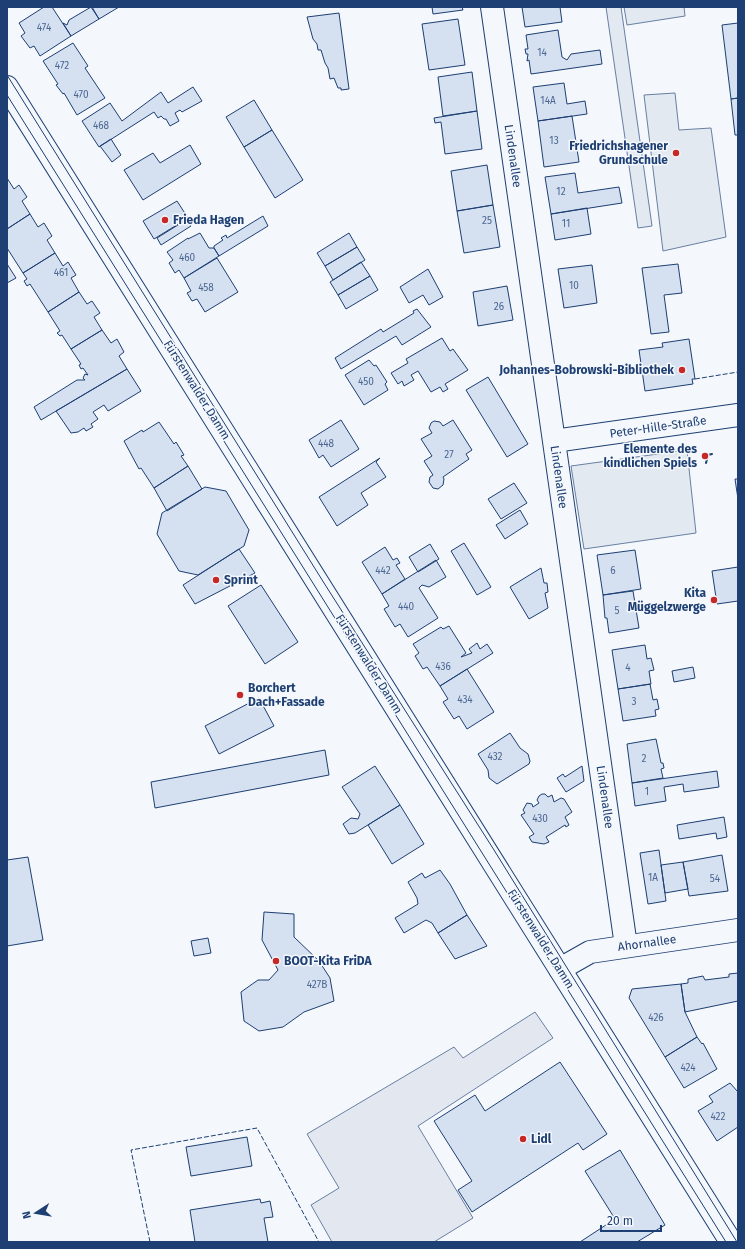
<svg xmlns="http://www.w3.org/2000/svg" width="745" height="1249" font-family="'Fira Sans',sans-serif">
  <style>
    .green { fill: #e3e9f0; stroke: #687fa3 }
    .parking { fill: #e3e8f0; stroke: #687fa3 }
    .building { fill: #d5e0f0; stroke: #1d3f73 }
    .lines { fill: none; stroke-linecap: round; stroke-linejoin: round }
    .minor-casing { stroke: #1d3f73; stroke-width: 24 }
    .major-casing { stroke: #1d3f73; stroke-width: 24 }
    .minor { stroke: #f4f7fb; stroke-width: 22 }
    .major { stroke: #f4f7fb; stroke-width: 22 }
    .tram { stroke: #1d3f73; stroke-width: 1 }
    .fence { stroke: #1d3f73; stroke-width: 1; stroke-dasharray: 5 2; stroke-linecap: butt }
    .wall { stroke: #1d3f73; stroke-width: 2 }
    .poi-dot { fill: #c62828; stroke: #f4f7fb; stroke-width: 1.5 }
    .labels { text-anchor: middle; dominant-baseline: central; stroke-width: 3; stroke-linejoin: round; paint-order: stroke }
    .number-label { font-size: 10px; fill: #4b6792 }
    .poi-label { font-size: 12px; font-weight: bold; fill: #1d3f73; stroke: #f4f7fb; text-anchor: start }
    .street-label { font-size: 12px; fill: #1d3f73; stroke: #f4f7fb }
  </style>
  <rect width="100%" height="100%" fill="#f4f7fb"/>
  <!-- green -->
  <path class="green" d="M606 7H621L652 226 638 228Z
    M624 7H684L685 16 627 25Z
    M675 93 679 130 711 128 726 237 663 251 644 95Z
    M687 450 696 533 584 549 571 466Z"/>
  <!-- parking -->
  <path class="parking" d="M535 1012 553 1038 418 1126 473 1218 434 1242H332L311 1205 339 1188 307 1134 454 1047 463 1058Z"/>
  <!-- building -->
  <path class="building" d="M44 7H52L71 36 40 56 34 46 30 48 21 36 25 33 19 23Z
    M91 7 99 19 71 36 63 23 67 25 69 20Z
    M92 7H119L99 19Z
    M432 7H462L463 10 433 14Z
    M522 7H560L562 22 525 27Z
    M339 13 349 89 341 90V88H338L334 78 330 79 328 68 325 63 321 50H318L317 44 313 39 307 17Z
    M458 19 465 65 429 70 422 24Z
    M738 23V98L731 99 722 25Z
    M558 30 562 57 567 60 571 54 600 50 602 64 531 74 529 60 527 61 528 54H526L525 49H528L526 35Z
    M73 43 88 66 85 68 105 98 77 115 64 93 63 94 56 85 58 84 43 61Z
    M472 72 477 111 443 116 438 77Z
    M564 83 567 104 585 101 587 114 538 121 533 87Z
    M193 87 202 101 182 112 180 110 175 113 179 121 170 126 166 119H164L161 116 158 118 154 112 99 147 82 121 110 103 122 121 161 92 168 103Z
    M738 98V135H735L731 99Z
    M254 100 272 130 244 147 226 117Z
    M477 111 482 149 445 154 441 122 435 123 434 118Z
    M572 116 579 162 544 167 538 121Z
    M272 130 303 180 275 198 244 147Z
    M111 139 121 155 112 162 100 146Z
    M190 145 201 164 143 200 124 170 153 153 160 163Z
    M487 165 493 205 457 211 451 171Z
    M575 173 578 193 619 187 622 203 551 214 545 177Z
    M7 178 14 189 19 185 27 197 22 201 30 214 7 229Z
    M177 201 188 218 154 239 143 221Z
    M493 205 500 247 464 253 457 211Z
    M587 208 591 234 555 240 551 214Z
    M30 214 38 227 44 223 52 236 47 240 55 253 23 273 7 248V229Z
    M263 216 268 226 219 256 214 248V246L223 240 221 238 226 235 227 238Z
    M186 220 191 226 161 245 157 238Z
    M200 233 209 248H214L219 256 184 278 179 270 175 273 169 263 173 260 167 252 188 238V239Z
    M349 233 357 247 325 266 317 253Z
    M357 247 365 260 333 280 325 266Z
    M55 253 63 266 68 262 76 275 71 278 79 292 48 312 30 284 27 286 24 281 27 279 23 273Z
    M217 258 238 292 205 312 197 299 192 301 187 293 191 291 184 278Z
    M361 262 370 276 338 295 330 282Z
    M7 264 16 278 7 283Z
    M678 264 682 293 664 295 669 332 651 334 642 268Z
    M592 265 597 303 564 308 558 269Z
    M428 269 443 297 429 305 423 295 409 303 400 287Z
    M370 276 378 290 346 309 338 295Z
    M507 286 513 320 478 326 473 292Z
    M79 292 87 304 92 301 100 313 94 317 102 330 71 349 62 335 60 336 57 333 60 331 48 312Z
    M417 309 431 327 402 345 396 336 341 369 335 358 381 329 383 332 414 313 413 311Z
    M102 330 111 343 117 339 124 352 119 356 127 369 41 420 34 407 77 380H85L83 378 85 374 88 375 83 368 81 369 79 365 81 364 71 349Z
    M442 338 450 351 453 349 468 370 445 384 448 389 443 392 440 387 431 392 418 371 411 375 414 380 404 386 402 381 398 384 391 373 408 363 406 359Z
    M689 339 695 379H692L693 384 645 391 639 350 663 347 662 343Z
    M369 360 374 366 376 365 387 382 385 384 388 390 364 405 345 375Z
    M127 369 141 391 108 411 104 405 93 412 98 419 91 424 93 427 86 431 84 428 78 432 71 433 56 411Z
    M488 377 528 444 507 457 466 390Z
    M341 420 359 449 331 467 323 455 319 458 309 440Z
    M453 420 472 450 466 454 469 459 443 477 444 479 443 485 438 489 433 488 429 482 430 477 433 475 424 461 432 456 421 439 432 433 429 428 431 423 434 421 440 422 443 426Z
    M159 422 174 444 176 442 184 455 181 456 188 466 154 488 141 468 139 469 124 441 142 430 143 432Z
    M380 458 376 462 386 477 361 493 368 505 337 526 319 497Z
    M188 466 202 489 167 511 154 488Z
    M735 479H738V499Z
    M514 483 527 503 501 519 488 499Z
    M205 487 226 491 249 530 244 546 198 575 179 571 157 534 162 513Z
    M520 510 528 524 505 539 496 525Z
    M464 543 491 587 477 595 451 551Z
    M430 544 439 559 418 572 409 557Z
    M385 547 393 560 397 558 400 563 396 565 405 579 382 594 362 562Z
    M239 549 255 573 195 604 183 585Z
    M635 550 641 589 603 595 597 555Z
    M436 560 446 577 429 587 422 585 419 588 438 618 408 637 400 624 395 627 384 609 389 606 382 594Z
    M738 567V601L717 604 712 571Z
    M541 568 544 583H547L548 592 545 593 548 608 529 619 510 587Z
    M261 585 298 642 265 664 228 606Z
    M633 591 639 628 609 633 607 618H605L603 595Z
    M449 626 466 653 461 657 472 653 469 649 477 643 480 649 487 644 493 653 440 686 427 667 423 669 415 656 419 653 413 644 441 627 443 629Z
    M645 645 647 659 651 658 654 670 649 671 651 684 618 689 612 650Z
    M693 667 695 678 674 682 672 671Z
    M467 669 494 712 467 729 459 716 454 719 443 702 448 699 440 686Z
    M650 684 653 700 657 699 659 709 655 710 656 716 623 721 618 689Z
    M259 698 274 726 219 754 205 726Z
    M510 733 520 748 528 754 530 761 529 764 497 784 489 778 488 770 478 754Z
    M656 739 661 763H663L664 768 661 769 663 778 632 783 627 744Z
    M325 750 329 775 155 808 151 782Z
    M375 766 400 805 355 833 349 834 343 824 351 818 358 819 360 814 342 787Z
    M582 766 584 781 566 792 557 778 563 774 565 777Z
    M717 771 719 787 684 792 683 784 664 787 666 801 635 806 632 783Z
    M542 794H545L548 797 552 795 554 802 561 798 564 799 572 812 565 817 569 825 566 827 565 825 546 837 549 842 544 844 532 842 529 837 534 834 521 815 525 813 523 810 527 803 532 804 533 807 539 803 537 800 539 796Z
    M400 805 424 844 392 864 368 825Z
    M724 817 727 837 717 839 716 833 679 839 677 825Z
    M659 850 666 901 648 904 640 853Z
    M722 855 728 891 689 896 683 862Z
    M28 857 43 940 7 946V860Z
    M683 862 688 889 665 893 661 865Z
    M440 870 450 884 467 915 438 933 432 923 426 920 404 933 395 918 418 904 417 898 408 882 422 873 425 878Z
    M264 912 294 914V937L319 961 330 978 334 1001 304 1012 283 1027 259 1031 244 1021 241 992 258 980H269L278 970 262 940Z
    M467 915 487 946 455 959 438 933Z
    M208 938 211 953 194 956 191 941Z
    M738 973V1001L685 1012 681 984 688 983V979L703 976 705 980 729 977V974Z
    M681 984 685 1012 697 1037 665 1057 629 998 632 989Z
    M697 1037 702 1044 703 1043 717 1069 684 1088 665 1057Z
    M560 1062 607 1134 583 1150 578 1143 472 1212 458 1190 472 1181 434 1121 475 1095 485 1111Z
    M730 1083 738 1092V1127L717 1141 698 1111 713 1102 709 1096Z
    M247 1137 252 1166 191 1176 186 1147Z
    M620 1150 665 1225 637 1242H580L615 1219 585 1171Z
    M260 1199 261 1203 270 1201 273 1217 264 1218 268 1242H195L190 1210Z"/>
  <g class="lines">
    <defs>
      <path id="minor" d="M492 7 626 946
        M554 441 738 415
        M560 969 590 952 738 930"/>
      <path id="major" d="M7 87 731 1242"/>
    </defs>
    <!-- minor casing -->
    <use href="#minor" class="minor-casing"/>
    <!-- major casing -->
    <use href="#major" class="major-casing"/>
    <!-- minor -->
    <use href="#minor" class="minor"/>
    <!-- major -->
    <use href="#major" class="major"/>
    <!-- tram -->
    <path class="tram" d="M7 75 324 583 494 850 737 1242
      M7 95 726 1242"/>
    <!-- fence -->
    <path class="fence" d="M695 379 738 372
      M150 1242 131 1150 257 1128 319 1242"/>
    <!-- wall -->
    <path class="wall" d="M706 463 708 455 712 454"/>
  </g>
  <!-- markers -->
  <g class="poi-dot">
    <circle cx="676" cy="153" r="4"/>
    <circle cx="165" cy="220" r="4"/>
    <circle cx="682" cy="370" r="4"/>
    <circle cx="705" cy="456" r="4"/>
    <circle cx="216" cy="580" r="4"/>
    <circle cx="714" cy="600" r="4"/>
    <circle cx="240" cy="695" r="4"/>
    <circle cx="276" cy="961" r="4"/>
    <circle cx="523" cy="1139" r="4"/>
  </g>
  <g class="labels">
    <!-- number labels -->
    <g class="number-label">
      <text x="44" y="28">474</text>
      <text x="542" y="53">14</text>
      <text x="62" y="66">472</text>
      <text x="81" y="95">470</text>
      <text x="548" y="101">14A</text>
      <text x="101" y="126">468</text>
      <text x="554" y="141">13</text>
      <text x="561" y="192">12</text>
      <text x="487" y="221">25</text>
      <text x="566" y="224">11</text>
      <text x="187" y="258">460</text>
      <text x="61" y="273">461</text>
      <text x="574" y="286">10</text>
      <text x="206" y="288">458</text>
      <text x="499" y="307">26</text>
      <text x="366" y="382">450</text>
      <text x="326" y="444">448</text>
      <text x="449" y="455">27</text>
      <text x="383" y="571">442</text>
      <text x="613" y="571">6</text>
      <text x="406" y="607">440</text>
      <text x="617" y="611">5</text>
      <text x="443" y="667">436</text>
      <text x="628" y="668">4</text>
      <text x="465" y="700">434</text>
      <text x="634" y="702">3</text>
      <text x="495" y="757">432</text>
      <text x="644" y="759">2</text>
      <text x="647" y="792">1</text>
      <text x="540" y="819">430</text>
      <text x="653" y="878">1A</text>
      <text x="715" y="879">54</text>
      <text x="317" y="985">427B</text>
      <text x="656" y="1018">426</text>
      <text x="688" y="1068">424</text>
      <text x="718" y="1117">422</text>
    </g>
    <!-- poi labels -->
    <g class="poi-label">
      <text x="668" y="146" text-anchor="end">Friedrichshagener<tspan x="668" dy="14">Grundschule</tspan></text>
      <text x="173" y="220">Frieda Hagen</text>
      <text x="674" y="370" text-anchor="end">Johannes-Bobrowski-Bibliothek</text>
      <text x="697" y="449" text-anchor="end">Elemente des<tspan x="697" dy="14">kindlichen Spiels</tspan></text>
      <text x="224" y="580">Sprint</text>
      <text x="706" y="593" text-anchor="end">Kita<tspan x="706" dy="14">Müggelzwerge</tspan></text>
      <text x="248" y="688">Borchert<tspan x="248" dy="14">Dach+Fassade</tspan></text>
      <text x="284" y="961">BOOT-Kita FriDA</text>
      <text x="531" y="1139">Lidl</text>
    </g>
    <!-- street labels -->
    <g class="street-label">
      <text transform="translate(513 156) rotate(82)">Lindenallee</text>
      <text transform="translate(197 390) rotate(58)">Fürstenwalder Damm</text>
      <text transform="translate(658 427) rotate(-8)">Peter-Hille-Straße</text>
      <text transform="translate(559 477) rotate(82)">Lindenallee</text>
      <text transform="translate(369 664) rotate(58)">Fürstenwalder Damm</text>
      <text transform="translate(605 797) rotate(82)">Lindenallee</text>
      <text transform="translate(541 939) rotate(58)">Fürstenwalder Damm</text>
      <text transform="translate(647 943) rotate(-8)">Ahornallee</text>
    </g>
  </g>
  <!-- border -->
  <rect width="745" height="1249" fill="none" stroke="#1d3f73" stroke-width="16"/>
  <!-- north arrow -->
  <g transform="translate(36 1213) rotate(258)" stroke="#f4f7fb" stroke-width="3" paint-order="stroke">
  <path d="M0-3L7 15L0 10L-7 15Z" fill="#1d3f73"/>
  <text y="-6" font-size="11" font-weight="bold" text-anchor="middle" fill="#1d3f73">N</text>
  </g>
  <!-- scale -->
  <path d="M601 1225v6h60v-6" fill="none" stroke="#1d3f73" stroke-width="2"/>
  <text x="607" y="1225" font-size="12" fill="#1d3f73" stroke="#f4f7fb" stroke-width="3" paint-order="stroke">20 m</text>
</svg>
